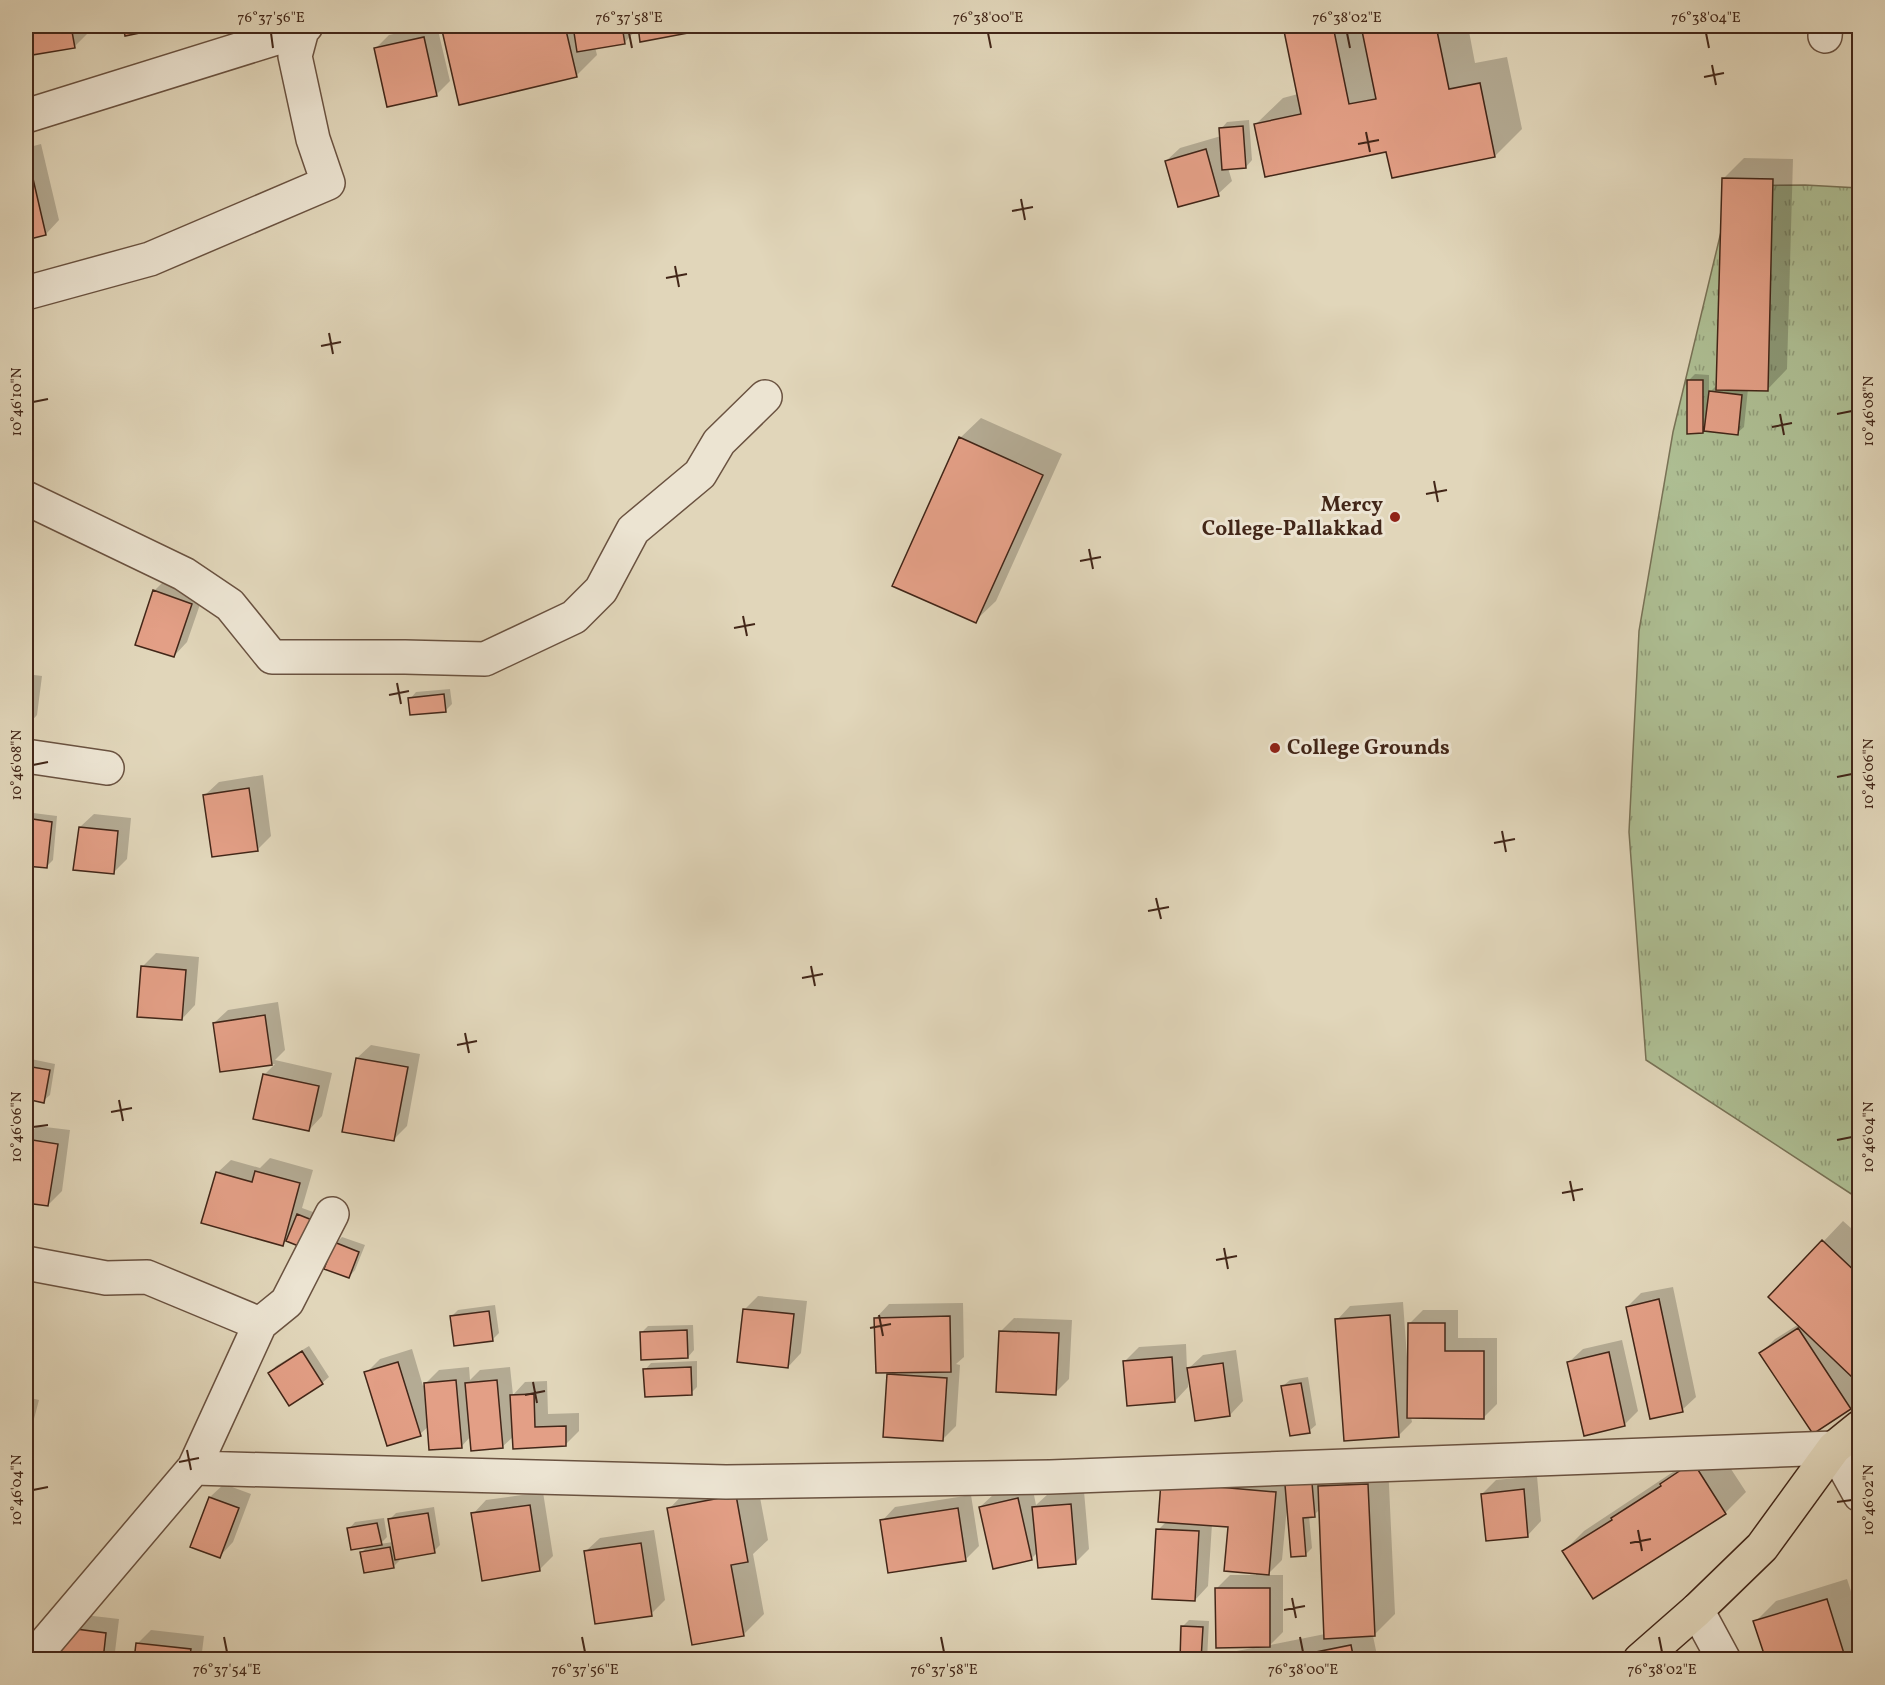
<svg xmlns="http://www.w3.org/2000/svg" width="1885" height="1685" font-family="Vollkorn,serif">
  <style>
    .grass { fill: url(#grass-tufts); stroke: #787256; stroke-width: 1.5 }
    .shadow { fill: #0003; fill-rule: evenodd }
    .building { fill: #e39f86; stroke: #422618; stroke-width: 1.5 }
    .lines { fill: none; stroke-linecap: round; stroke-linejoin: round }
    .minor-casing { stroke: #6a5240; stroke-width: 36 }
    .major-casing { stroke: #422618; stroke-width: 36 }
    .minor { stroke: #ece4d2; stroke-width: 33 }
    .major { stroke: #e1d6ba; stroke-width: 33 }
    .ticks { fill: none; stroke: #422618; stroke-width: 2 }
    .poi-dot { fill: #8f2418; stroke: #ece4d2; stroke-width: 2 }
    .labels { text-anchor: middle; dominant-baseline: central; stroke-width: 6; stroke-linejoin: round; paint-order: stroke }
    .poi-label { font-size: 21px; font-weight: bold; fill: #422618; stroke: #ece4d2; text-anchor: end }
    .neatline { fill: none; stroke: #422618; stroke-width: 2 }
    .ticks-label { font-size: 15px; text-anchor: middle; fill: #422618 }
  </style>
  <defs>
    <pattern id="grass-tufts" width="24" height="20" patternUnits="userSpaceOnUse" patternTransform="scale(1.5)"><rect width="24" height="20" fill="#aebf94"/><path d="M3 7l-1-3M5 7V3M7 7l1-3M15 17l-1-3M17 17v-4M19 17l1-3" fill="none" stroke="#8f9b78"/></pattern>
  </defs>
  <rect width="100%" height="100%" fill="#e1d6ba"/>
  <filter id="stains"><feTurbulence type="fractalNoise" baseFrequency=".00333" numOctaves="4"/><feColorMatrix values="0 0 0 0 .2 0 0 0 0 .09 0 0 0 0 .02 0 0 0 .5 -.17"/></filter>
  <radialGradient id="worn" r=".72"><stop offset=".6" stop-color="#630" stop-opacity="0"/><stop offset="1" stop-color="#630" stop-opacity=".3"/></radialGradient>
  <!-- grass -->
  <path class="grass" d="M1805 185 1859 188V1199L1646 1060 1629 832 1639 631 1673 432 1732 186Z"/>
  <!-- shadow -->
  <path class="shadow" d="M26 26H87L88 33 74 47 26 55Z
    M124 26H167L126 35Z
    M430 26H437L450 81 436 95 375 49 389 35Z
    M442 26H703L698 30 639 27 625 42 595 47 597 55 576 76 461 103Z
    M1292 26H1468L1475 63 1507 57 1522 129 1495 156 1388 150 1256 124 1283 98 1298 94 1286 32Z
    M1249 120 1252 160 1246 167 1228 168 1232 181 1218 194 1166 161 1180 148 1221 136V129L1227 122Z
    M41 144 59 220 46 234 26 239V148Z
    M1744 158 1793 159 1787 369 1767 390 1748 389 1744 427 1737 433 1704 430 1702 432 1688 381 1695 374 1709 375V393L1717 385 1723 179Z
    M981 418 1062 454 996 601 975 621 960 438Z
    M168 577 205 590 187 642 174 656 154 591Z
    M26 674 42 676 37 715 26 727Z
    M450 689 452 704 446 710 410 699 416 692Z
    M263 775 271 836 258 849 205 795 219 782Z
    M33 813 57 816 53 860 46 867 26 864V819Z
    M94 814 131 818 127 859 113 873 80 827Z
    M156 953 199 957 195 1005 182 1019 142 967Z
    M278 1002 285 1050 275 1060 332 1073 322 1116 309 1130 264 1075 275 1064 221 1071 214 1023 228 1010Z
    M371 1045 420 1054 407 1126 393 1140 357 1058Z
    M26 1058 55 1064 50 1095 43 1101 26 1098Z
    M26 1102 31 1103 26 1135Z
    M37 1126 70 1130 62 1191 48 1205 26 1201V1138Z
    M270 1158 313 1170 302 1208 327 1217 310 1249 286 1240 282 1244 217 1173 231 1160 260 1168Z
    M1843 1221 1860 1236V1371L1853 1378 1860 1388V1399L1850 1408 1761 1353 1775 1339 1799 1324 1823 1242Z
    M342 1237 365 1245 355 1270 349 1277 336 1243Z
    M1673 1287 1696 1397 1682 1410 1627 1307 1641 1293Z
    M758 1296 807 1301 801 1353 788 1367 744 1310Z
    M1403 1302 1407 1357H1409L1410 1323 1423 1310H1458V1338H1497V1404L1483 1418 1411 1417 1412 1422 1398 1436 1337 1320 1350 1306Z
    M963 1303 964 1357 956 1364 960 1365 956 1426 942 1440 888 1374 891 1372 876 1318 889 1304Z
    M495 1305 499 1333 492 1340 452 1316 458 1310Z
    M1014 1318 1072 1320 1069 1379 1055 1393 1000 1332Z
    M693 1325 694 1350 688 1357 641 1333 648 1326Z
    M1622 1340 1638 1411 1624 1425 1569 1362 1583 1349Z
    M1186 1344 1187 1370 1203 1355 1236 1350 1243 1401 1230 1415 1190 1378H1188V1387L1175 1401 1125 1361 1139 1347Z
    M309 1346 329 1377 322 1383 270 1373 276 1366Z
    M412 1349 423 1386 439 1370 469 1367 470 1380 480 1370 510 1367 513 1395 525 1382 547 1381 548 1414 579 1413V1431L566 1444 514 1436 502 1447 471 1436 461 1447 429 1426 420 1434 366 1373 380 1359Z
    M697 1361V1387L691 1393 645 1370 651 1363Z
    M1308 1377 1316 1425 1309 1431 1283 1386 1290 1380Z
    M26 1397 39 1400 26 1449Z
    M1714 1443 1746 1492 1725 1513 1593 1596 1564 1551 1584 1531 1673 1472 1682 1463Z
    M1388 1464 1395 1614 1373 1636 1378 1660H1220L1226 1653 1258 1647 1216 1589 1230 1575H1256V1573L1230 1526 1212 1524 1208 1586 1195 1600 1158 1530 1167 1521 1163 1483 1318 1478 1319 1487 1340 1466ZM1287 1507H1288L1305 1555 1312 1548 1309 1516 1314 1515 1320 1509 1325 1634 1270 1645 1283 1632V1575H1267L1282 1560Z
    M756 1476 768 1540 753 1554 764 1614 743 1635 669 1509 689 1488Z
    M1537 1476 1541 1521 1528 1535 1482 1494 1496 1480Z
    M224 1484 251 1494 233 1542 220 1556 192 1546 210 1497Z
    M1032 1485 1036 1505 1048 1494 1084 1491 1089 1549 1075 1563 1038 1552 1032 1558 980 1507 994 1494Z
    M543 1492 553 1556 539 1570 473 1514 486 1500Z
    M971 1495 979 1546 965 1560 882 1521 895 1507Z
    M434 1507 440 1545 434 1551 399 1557 400 1560 393 1567 362 1552 369 1545 349 1529 355 1522 384 1518 387 1537 380 1544 393 1542 389 1520 396 1513Z
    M654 1530 665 1600 651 1614 586 1551 600 1538Z
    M1847 1579 1860 1619V1660H1767L1755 1622 1776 1601Z
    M76 1614 119 1619 114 1660H59Z
    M1189 1620 1209 1621 1207 1660H1181L1183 1626Z
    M151 1630 204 1636 201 1660H136L137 1644Z
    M727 1655 728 1660H700Z"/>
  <!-- building -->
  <path class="building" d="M26 26H71L75 48 26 56Z
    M123 26H173L125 36Z
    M441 26H565L577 77 459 105Z
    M573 26H622L625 44 577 52Z
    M638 26H698L699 31 640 42Z
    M1314 26H1333L1349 104 1376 99 1361 26H1436L1449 89 1480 83 1495 157 1392 178 1386 152 1265 177 1254 124 1301 114 1284 31Z
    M1856 26H1860V58L1852 57Z
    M424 37 437 96 387 107 374 48Z
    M1243 126 1246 168 1222 170 1219 128Z
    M1206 149 1219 196 1178 207 1165 161Z
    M26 157H28L46 235 26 240Z
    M1722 178 1773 179 1768 391 1716 390Z
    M1687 380H1703V433L1687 434Z
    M1709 391 1742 395 1738 435 1704 431Z
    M959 437 1043 475 976 623 892 586Z
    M153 590 192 604 174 657 135 645Z
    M444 694 446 712 410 715 408 698Z
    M249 788 258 851 212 857 203 795Z
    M26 818 52 822 47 868 26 866Z
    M79 827 118 831 114 874 73 870Z
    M141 966 186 970 182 1020 137 1017Z
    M265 1015 272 1065 220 1072 213 1023Z
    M356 1058 408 1067 394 1141 342 1132Z
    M26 1066 50 1070 44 1103 26 1099Z
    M263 1074 319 1086 309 1131 253 1119Z
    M26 1139 58 1144 48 1206 26 1203Z
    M255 1171 300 1183 283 1246 201 1223 216 1172 252 1182Z
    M297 1214 322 1224 311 1251 286 1241Z
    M1822 1240 1860 1276V1373L1854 1379 1768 1297Z
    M334 1242 359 1252 349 1278 324 1269Z
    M1659 1299 1683 1412 1650 1419 1626 1307Z
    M743 1309 794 1314 788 1368 737 1362Z
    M489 1311 493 1341 454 1346 450 1316Z
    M1390 1315 1399 1437 1344 1441 1335 1319Z
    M950 1316 951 1372 876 1373 874 1318Z
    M1408 1323H1445V1351H1484V1419L1407 1418Z
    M1798 1328 1851 1409 1813 1434 1759 1353Z
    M687 1330 688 1358 641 1360 640 1332Z
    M999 1331 1059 1333 1056 1395 996 1392Z
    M302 1351 323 1384 289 1406 268 1373Z
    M1609 1352 1625 1426 1584 1436 1567 1362Z
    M1172 1357 1175 1402 1127 1406 1123 1361Z
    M398 1362 421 1436 387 1446 364 1372Z
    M1223 1363 1230 1416 1195 1421 1187 1368Z
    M691 1367 692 1395 645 1397 643 1369Z
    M887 1374 947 1378 943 1441 883 1437Z
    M456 1380 462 1448 429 1450 424 1383Z
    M497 1380 503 1448 471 1451 465 1383Z
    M1301 1383 1310 1433 1290 1436 1281 1386Z
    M534 1394 535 1427 566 1426V1446L513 1449 510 1395Z
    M1693 1462 1726 1514 1593 1599 1562 1551 1612 1520 1611 1518 1661 1486 1660 1484Z
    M1161 1482 1276 1492 1269 1575 1224 1571 1228 1527 1158 1522Z
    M1312 1483 1315 1517 1303 1518 1306 1556 1291 1557 1285 1485Z
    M1368 1484 1375 1636 1324 1639 1318 1486Z
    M1524 1489 1528 1537 1486 1541 1481 1494Z
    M736 1495 748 1562 731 1565 744 1636 692 1645 667 1508Z
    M209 1497 239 1508 220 1558 190 1547Z
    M1018 1498 1032 1560 993 1569 979 1507Z
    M1071 1504 1076 1564 1038 1568 1032 1507Z
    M530 1505 540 1571 482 1581 471 1513Z
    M958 1508 966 1561 888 1573 880 1520Z
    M428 1513 435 1553 395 1560 388 1519Z
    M377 1523 382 1545 351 1550 347 1528Z
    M1156 1529 1199 1531 1195 1601 1152 1599Z
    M641 1543 652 1616 595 1624 584 1551Z
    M390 1547 394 1568 364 1573 360 1552Z
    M1215 1588H1270V1647L1216 1648Z
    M1827 1599 1846 1660H1766L1753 1621Z
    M1181 1626 1203 1627 1201 1660H1180Z
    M61 1627 106 1633 103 1660H57Z
    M136 1643 191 1649 189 1660H134Z
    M1351 1645 1354 1660H1276Z"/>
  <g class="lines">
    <defs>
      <path id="minor" d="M1825 36 1826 26
        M26 116 302 30 306 26
        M26 293 150 259 328 183 313 139 295 56 302 30
        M26 498 184 574 230 605 272 657H405L485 659 574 617 601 590 633 530 700 474 719 442 765 397
        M26 756 107 768
        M26 1263 106 1278 147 1277 260 1324
        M194 1468 726 1482 1050 1477 1834 1448 1860 1495
        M1697 1610 1724 1660
        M31 1660 194 1468 260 1324 287 1302 332 1214"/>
      <path id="major" d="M1640 1660 1697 1610 1762 1547 1834 1448 1860 1427"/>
    </defs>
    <!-- minor casing -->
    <use href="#minor" class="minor-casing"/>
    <!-- major casing -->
    <use href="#major" class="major-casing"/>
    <!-- minor -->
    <use href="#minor" class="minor"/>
    <!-- major -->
    <use href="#major" class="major"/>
  </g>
  <!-- ticks -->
  <path class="ticks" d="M271 33 273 48M629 33 632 48M988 33 991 48M1347 33 1350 48M1706 33 1709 48M1712 65 1716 85M1704 77 1724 73M1366 132 1370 152M1358 144 1379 140M1021 199 1025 220M1012 211 1033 207M675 266 679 287M666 278 687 274M329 333 333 354M321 346 341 342M33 402 48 399M1780 414 1784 435M1837 414 1852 411M1772 427 1792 423M1434 481 1438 502M1426 494 1447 490M1089 549 1093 569M1080 561 1101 557M743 616 747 636M734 628 755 624M397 683 401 704M389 695 409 691M33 765 48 762M1837 777 1852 774M1502 831 1506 852M1494 843 1515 839M1156 898 1161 919M1148 911 1169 907M811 966 815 986M802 978 823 974M465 1033 469 1053M457 1045 477 1041M119 1100 123 1121M111 1112 132 1108M33 1127 48 1125M1837 1140 1852 1137M1570 1181 1574 1201M1562 1193 1583 1189M1224 1248 1228 1269M1216 1260 1237 1256M879 1315 883 1336M870 1328 891 1324M533 1382 537 1403M525 1395 545 1391M187 1450 191 1470M179 1462 199 1458M33 1490 48 1487M1837 1502 1852 1500M1638 1530 1642 1551M1630 1543 1651 1539M1292 1598 1296 1618M1284 1610 1305 1606M224 1637 227 1652M582 1637 585 1652M941 1637 944 1652M1300 1637 1303 1652M1659 1637 1662 1652"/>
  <!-- markers -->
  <g class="poi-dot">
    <circle cx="1395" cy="517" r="6"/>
    <circle cx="1275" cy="748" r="6"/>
  </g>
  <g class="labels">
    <!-- poi labels -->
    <g class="poi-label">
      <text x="1383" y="505">Mercy<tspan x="1383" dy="24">College-Pallakkad</tspan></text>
      <text x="1287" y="748" text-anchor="start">College Grounds</text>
    </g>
  </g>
  <!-- margin -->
  <rect width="1885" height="1685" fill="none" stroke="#e1d6ba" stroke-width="66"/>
  <rect x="33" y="33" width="1819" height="1619" class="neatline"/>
  <g class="ticks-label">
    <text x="271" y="22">76°37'56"E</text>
    <text x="629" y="22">76°37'58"E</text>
    <text x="988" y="22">76°38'00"E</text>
    <text x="1347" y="22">76°38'02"E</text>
    <text x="1706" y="22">76°38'04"E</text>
    <text transform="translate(16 402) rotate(-90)" y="5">10°46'10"N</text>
    <text transform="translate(1868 411) rotate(-90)" y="5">10°46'08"N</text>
    <text transform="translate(16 765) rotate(-90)" y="5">10°46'08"N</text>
    <text transform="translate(1868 774) rotate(-90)" y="5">10°46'06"N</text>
    <text transform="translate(16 1127) rotate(-90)" y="5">10°46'06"N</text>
    <text transform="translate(1868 1137) rotate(-90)" y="5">10°46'04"N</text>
    <text transform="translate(16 1490) rotate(-90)" y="5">10°46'04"N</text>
    <text transform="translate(1868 1500) rotate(-90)" y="5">10°46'02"N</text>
    <text x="227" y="1674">76°37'54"E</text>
    <text x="585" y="1674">76°37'56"E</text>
    <text x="944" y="1674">76°37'58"E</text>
    <text x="1303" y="1674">76°38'00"E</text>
    <text x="1662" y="1674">76°38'02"E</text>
  </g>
  <rect width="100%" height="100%" filter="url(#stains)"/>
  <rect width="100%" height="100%" fill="url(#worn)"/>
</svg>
